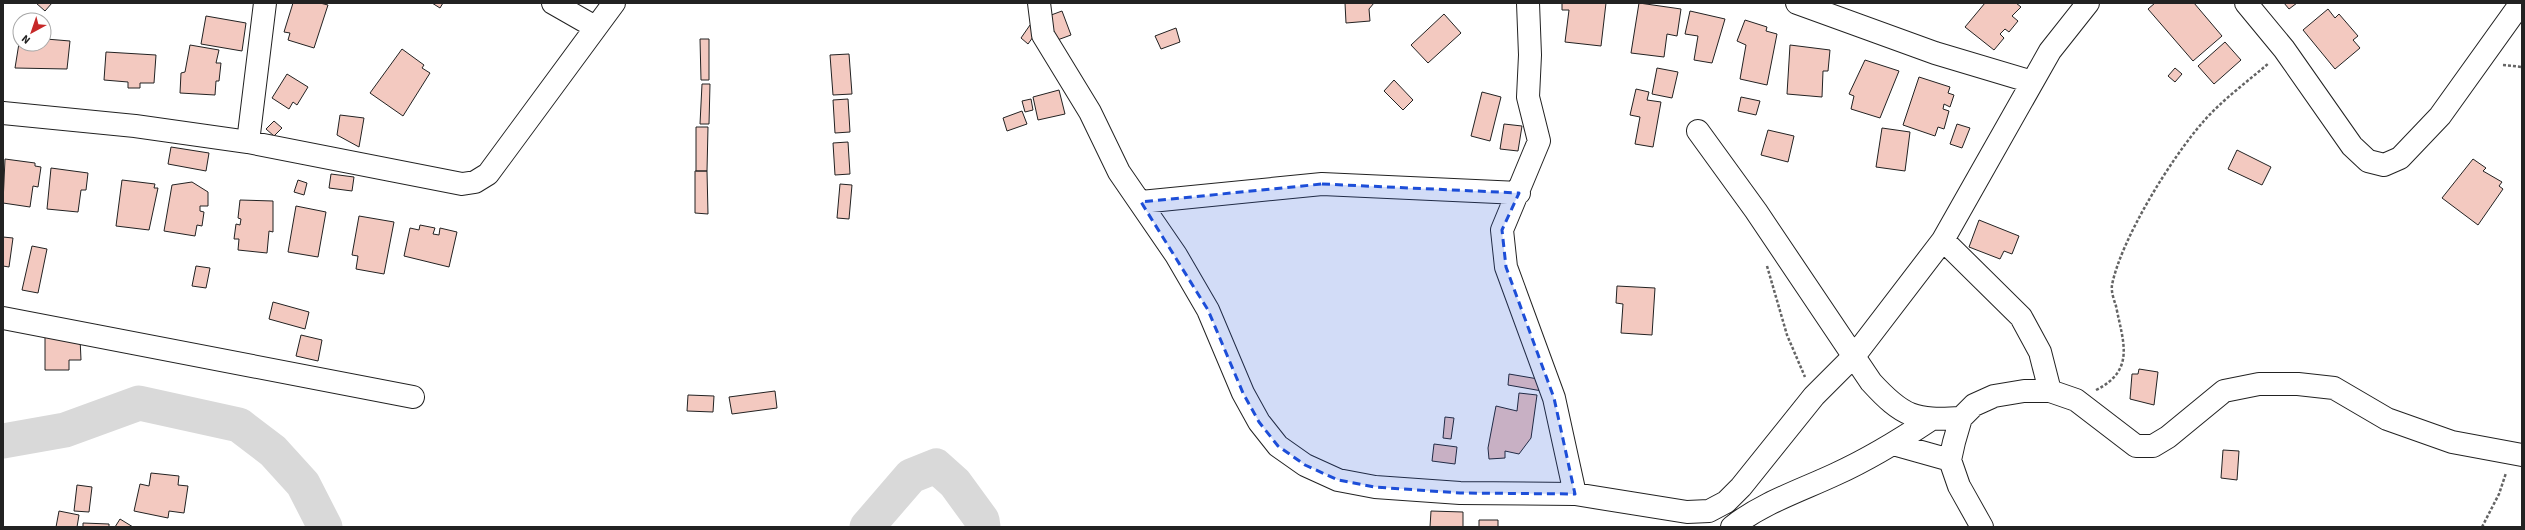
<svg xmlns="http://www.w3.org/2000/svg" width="2525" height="530" font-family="'Source Sans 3',sans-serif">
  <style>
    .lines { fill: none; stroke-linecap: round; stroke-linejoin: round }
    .river { stroke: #d9d9d9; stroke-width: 35 }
    .building { fill: #f3c9c0; stroke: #222 }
    .minor-casing { stroke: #222; stroke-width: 24 }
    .path { stroke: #646464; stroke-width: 2.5; stroke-dasharray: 3 2; stroke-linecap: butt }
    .minor { stroke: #fff; stroke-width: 22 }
    .marked { fill: #1d4ed8; fill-opacity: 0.2; stroke: #1d4ed8; stroke-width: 3; stroke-dasharray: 8 5; stroke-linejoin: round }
  </style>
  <rect width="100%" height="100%" fill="#fff"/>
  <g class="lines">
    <!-- river -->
    <path class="river" d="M3 441 65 430 139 403 239 425 273 451 303 484 325 527
      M867 527 911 476 936 466 955 483 982 520 983 527"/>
  </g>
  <!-- building -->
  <path class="building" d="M36 3H52L45 11Z
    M293 3H320L328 5 314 48 288 40 290 33 284 32Z
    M432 3H443L440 8Z
    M1345 3H1374L1369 9 1370 21 1346 23Z
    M1562 3H1606L1601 46 1565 42 1569 10H1562Z
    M1639 3 1681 9 1677 36 1667 34 1664 57 1631 53Z
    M1985 3H2016L2021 7 2012 16 2018 21 2009 32 2005 29 2000 34 2004 38 1994 50 1965 27Z
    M2155 3H2194L2222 36 2193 61 2148 9Z
    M2284 3H2297L2289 9Z
    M2328 9 2335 18 2339 14 2358 36 2353 40 2360 48 2335 69 2303 30Z
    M1062 11 1071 35 1052 42 1043 18Z
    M1690 11 1725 19 1712 63 1694 60 1698 36 1685 34Z
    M1444 14 1461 33 1428 63 1411 45Z
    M206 16 246 23 242 51 201 44Z
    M1745 20 1767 27 1766 31 1777 34 1767 85 1740 79 1746 45 1737 41Z
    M44 24 48 25 46 39 70 41 67 69 15 68 20 37V44H44Z
    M1030 25 1038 30 1028 44 1021 38Z
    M1176 28 1180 42 1161 49 1155 36Z
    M700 39H709V80H701Z
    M2225 42 2241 60 2214 84 2198 66Z
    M190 45 219 50 216 63H221L219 81H216L215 95 180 93 181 73 185 72Z
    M1790 45 1830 50 1828 71H1823L1822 97 1787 94Z
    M402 49 424 65 422 68 430 73 403 116 370 93Z
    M106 52 156 55 154 83H140V88H128V82L104 80Z
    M849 54 852 94 833 95 830 55Z
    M1865 60 1899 71 1880 118 1851 109 1854 96 1849 94Z
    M1657 68 1678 72 1672 98 1652 94Z
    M2175 68 2182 74 2175 82 2168 76Z
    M287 74 308 87 297 105 293 102 289 109 272 98Z
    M1919 77 1950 87 1948 93 1954 95 1950 107 1944 104 1943 109 1949 111 1944 129 1938 127 1935 136 1903 125Z
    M1394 80 1413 100 1403 110 1384 91Z
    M702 84H710L709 124H700Z
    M1636 89 1649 92 1647 100 1661 102 1653 147 1635 144 1640 117 1630 115Z
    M1059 90 1065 114 1038 120 1033 97Z
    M1482 92 1501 97 1490 141 1471 136Z
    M1741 97 1760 101 1756 115 1738 111Z
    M848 99 850 132 835 133 833 100Z
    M1031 99 1033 110 1025 112 1022 101Z
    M1022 111 1027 124 1007 131 1003 118Z
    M340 115 364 118 359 147 337 135Z
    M274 121 282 128 274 136 266 129Z
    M1504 124 1522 126 1518 151 1500 149Z
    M1957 124 1970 128 1962 148 1950 144Z
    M696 127H708L707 171H696Z
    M1882 128 1910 132 1905 171 1876 167Z
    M1768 130 1794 136 1788 162 1761 155Z
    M848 142 850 174 835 175 833 143Z
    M171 147 209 153 206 171 168 164Z
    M2237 150 2271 167 2262 185 2228 169Z
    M5 159 35 163V166L41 167 38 187 33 186 30 207 3 203Z
    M2473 159 2486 168 2483 171 2502 182 2499 186 2503 189 2478 225 2442 198Z
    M51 168 88 173 86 190H81L78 212 47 209Z
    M695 171H707L708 214 695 213Z
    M331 174 354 177 352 191 329 188Z
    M122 180 155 184 154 188H158L149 230 116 226Z
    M298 180 307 183 304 195 294 192Z
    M192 182 208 192V206H200V211L204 212 202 226 197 225 195 236 164 231 172 185Z
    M840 184 852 185 849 219 837 218Z
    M240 200 273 201V232L269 231 267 253 238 250 239 239H234L236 224 240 225 241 219 238 218Z
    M296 206 326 212 318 257 288 252Z
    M359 216 394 222 384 274 356 269 358 256 352 255Z
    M1979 220 2019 236 2012 254 2004 251 2000 259 1969 247Z
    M420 225 435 228 433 234 439 235 440 228 457 232 449 267 404 256 410 228 419 230Z
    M3 237 13 238 9 267 3 266Z
    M32 246 47 249 38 293 22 290Z
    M196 266 210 268 206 288 192 286Z
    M1617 286 1655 288 1652 335 1621 333 1623 304 1616 303Z
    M273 302 309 312 305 329 269 319Z
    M301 335 322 340 318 361 296 356Z
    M45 336 80 338 81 360H69V370H45Z
    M2139 369 2158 372 2154 405 2130 399 2132 374H2138Z
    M1509 374 1544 380 1542 391 1508 385Z
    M775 391 777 408 732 414 729 397Z
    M1519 393 1537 395 1531 438 1519 454 1505 451V458L1489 459 1488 448 1496 406 1517 411Z
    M688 395 714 396 713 412 687 411Z
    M1445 417 1454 418 1451 439 1443 438Z
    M1434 444 1457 447 1455 464 1432 461Z
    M2223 450 2239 451 2237 480 2221 478Z
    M151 473 179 476 178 485 188 486 184 513 169 511 168 518 134 511 140 484 149 486Z
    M77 485 92 487 89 512 74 511Z
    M59 511 79 515 77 527H56Z
    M1431 511 1463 512V527H1430Z
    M120 519 133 527H115Z
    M1479 520H1498V527H1479Z
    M83 523 109 524V527H83Z"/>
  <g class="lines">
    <defs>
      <path id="minor" d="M553 3 595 27
        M1039 3 1043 35 1090 112 1119 172 1176 255 1208 310 1243 393 1259 422 1278 446 1305 465 1338 480 1375 487 1460 493 1575 494 1687 512 1709 511 1726 502 1741 487 1814 396 1855 355 1943 240 2050 51 2088 3
        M1528 3 1530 55 1528 97 1539 141 1502 230 1506 267 1554 398 1575 494
        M1797 3 1935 53 2032 82
        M2246 3 2284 49 2352 146 2368 161 2384 165 2400 158 2440 116 2521 3
        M3 113 135 126 248 142 462 184 475 182 488 174 614 3
        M1698 131 1756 211 1871 382C1903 417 1915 421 1961 418
        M248 142 265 3
        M1141 202 1322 184 1519 193
        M1943 240 2021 317 2040 352 2050 391
        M3 318 413 397
        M1893 444 1950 460
        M1732 527C1762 503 1802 490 1836 474 1869 459 1900 440 1930 420
        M1982 527 1959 486 1950 460 1954 442 1961 418 1974 405 1994 396 2024 391H2050L2076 400 2136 446H2153L2168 437 2224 391 2259 384H2298L2334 388 2387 419 2452 442 2522 455"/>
    </defs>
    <!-- minor casing -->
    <use href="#minor" class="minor-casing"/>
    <!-- path -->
    <path class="path" d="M2503 65 2522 67
      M1767 266 1787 335 1805 377
      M2096 390C2136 370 2123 342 2116 306 2114 300 2111 292 2112 285 2121 239 2172 157 2203 122 2222 100 2247 82 2269 63
      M2482 527 2499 494 2506 473"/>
    <!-- minor -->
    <use href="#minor" class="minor"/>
  </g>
  <!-- marked area -->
  <path class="marked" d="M1322 184 1519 193 1502 230 1506 267 1554 398 1575 494 1460 493 1375 487 1338 480 1305 465 1278 446 1259 422 1243 393 1208 310 1141 202Z"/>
  <!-- border -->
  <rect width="2525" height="530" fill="none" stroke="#222222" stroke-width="8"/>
  <!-- north arrow -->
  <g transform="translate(32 32) rotate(220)"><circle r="19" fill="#ffffff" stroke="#a7a7a7"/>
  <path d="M0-3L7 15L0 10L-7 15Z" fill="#c62828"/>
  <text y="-6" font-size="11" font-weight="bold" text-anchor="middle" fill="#222222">N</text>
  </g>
</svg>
